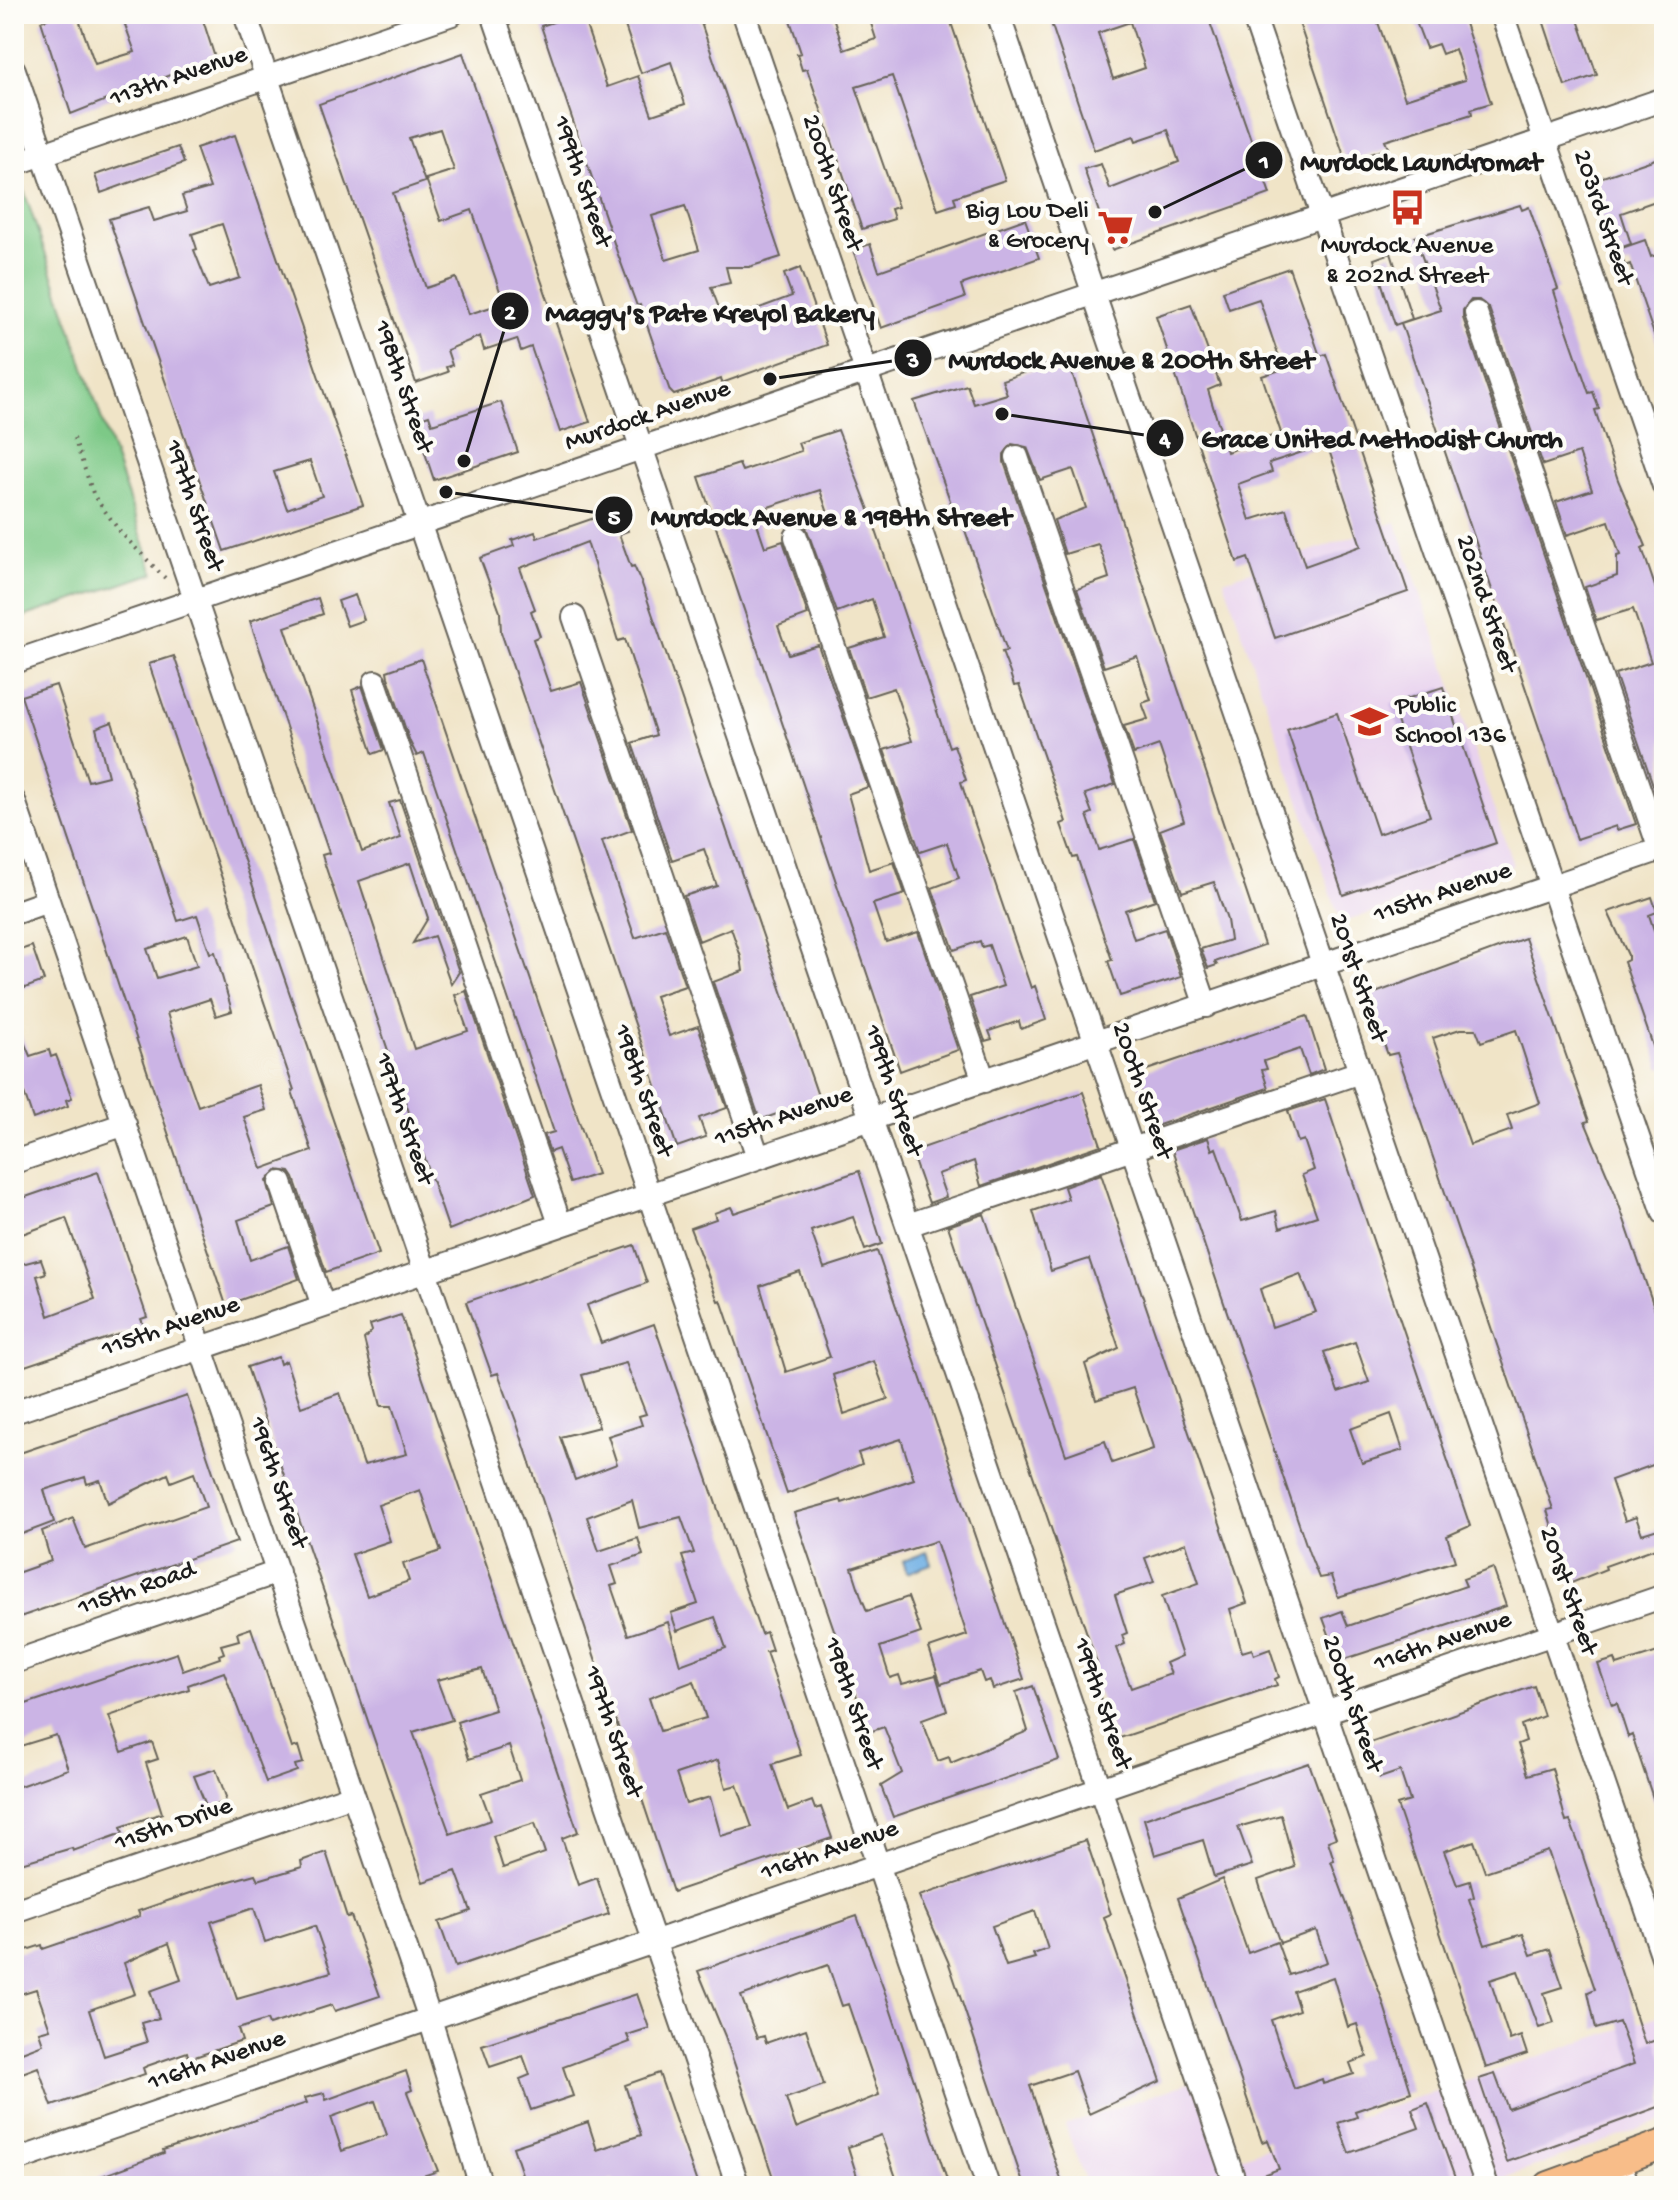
<svg xmlns="http://www.w3.org/2000/svg" width="1678" height="2200" font-family="'Gochi Hand',sans-serif">
  <style>
    .built { fill: #e8d2ee }
    .green { fill: #7dc987; stroke: #4c7252; stroke-width: 2 }
    .water { fill: #71b0e4; stroke: #466680; stroke-width: 2 }
    .building { fill: #cbb4e5; fill-rule: evenodd }
    .lines { fill: none; stroke-linecap: round; stroke-linejoin: round }
    .minor-casing { stroke: #666258; stroke-width: 26 }
    .major-casing { stroke: #666258; stroke-width: 32 }
    .path { stroke: #666258; stroke-width: 4; stroke-dasharray: 2 6; stroke-linecap: butt }
    .minor { stroke: #fff; stroke-width: 22 }
    .major { stroke: #f8bd89; stroke-width: 28 }
    .labels { text-anchor: middle; dominant-baseline: central; stroke-width: 8; stroke-linejoin: round; paint-order: stroke }
    .street-label { font-size: 26px; fill: #1c1c1c; stroke: #fdfcf7 }
    .poi-label { font-size: 26px; fill: #1c1c1c; stroke: #fdfcf7; text-anchor: end }
    .leader { fill: none; stroke: #1c1c1c; stroke-width: 3 }
    .callout-dot { fill: #1c1c1c; stroke: #fdfcf7; stroke-width: 3 }
    .mark-label { font-size: 24px; text-anchor: middle; font-weight: bold; fill: #fff }
    .callout-label { font-size: 28px; text-anchor: middle; font-weight: bold; fill: #1c1c1c; stroke: #fdfcf7; stroke-width: 8; stroke-linejoin: round; paint-order: stroke }
  </style>
  <rect width="100%" height="100%" fill="#fdfcf7"/>
  <filter id="ink" filterUnits="userSpaceOnUse"><feTurbulence type="fractalNoise" baseFrequency=".0125" numOctaves="2"/><feDisplacementMap in="SourceGraphic" scale="16" xChannelSelector="R" yChannelSelector="G"/><feConvolveMatrix kernelMatrix="1 2 1 2 8 2 1 2 1" color-interpolation-filters="sRGB"/></filter>
  <filter id="wash" filterUnits="userSpaceOnUse"><feTurbulence type="fractalNoise" baseFrequency=".006" numOctaves="4" result="noise"/><feDisplacementMap in="SourceGraphic" scale="32" xChannelSelector="R" yChannelSelector="G"/><feGaussianBlur stdDeviation="1.8" result="paint"/><feColorMatrix in="noise" values="0 0 0 0 0 0 0 0 0 0 0 0 0 0 0 0 0 1.4 0 .05"/><feComposite in="paint" operator="in"/></filter>
  <g filter="url(#wash)">
    <rect width="100%" height="100%" fill="#f0e4c7"/>
    <!-- built -->
    <path class="built" d="M1396 522 1513 865 1341 923 1224 580Z
      M1664 2014V2120L1483 2186H1087L1065 2125 1212 2075 1240 2157Z"/>
    <!-- green -->
    <path class="green" d="M23 188 154 573 14 620V191Z"/>
    <!-- water -->
    <path class="water" d="M927 1552 931 1564 907 1573 903 1561Z"/>
    <g id="blocks">
      <!-- building -->
      <path class="building" d="M46 14H77L95 64 135 52 121 14H201L217 64 187 74 185 69 71 114 41 21 47 19Z
        M577 14H582L607 87 638 76 652 115 685 104 671 62 641 73 621 14H698L781 257 749 267H726L730 283 711 287 724 321 792 296 784 274 800 268 827 345 722 383 721 379 674 395 670 391 640 305 637 306 617 252 541 26ZM685 206 699 250 666 260 652 216Z
        M788 14H832L844 50 876 39 868 14H887L889 21 909 14H948L1005 180 954 197 956 204 938 210 892 76 856 87 898 207 891 209 894 219 862 229 807 69 802 70 797 54 801 53Z
        M1048 14H1207L1270 194 1112 250 1084 169 1101 164 1110 189 1179 162 1168 130 1136 141 1134 136 1094 150ZM1130 22 1145 68 1113 79 1098 33Z
        M1296 14H1375L1405 99 1465 80 1455 49 1442 54 1438 44 1426 48 1413 14H1462L1491 103 1471 109 1472 114 1385 141 1388 148 1346 162Z
        M1541 14H1576L1597 75 1565 86Z
        M463 53 590 422 560 432 531 347 521 351 517 339 484 350 480 336 447 350 452 365 446 367 448 372 416 383 319 104ZM440 129 454 170 426 179 441 221 472 210 504 303 469 314 456 278 426 288 393 193 425 182 409 138Z
        M235 135 363 505 224 551 109 219 149 207 154 221 187 211 182 196 210 188 196 148ZM222 224 240 278 209 288 194 250 197 249 192 234ZM310 461 322 496 287 509 274 472Z
        M178 147 184 163 101 193 95 175Z
        M1664 156V198L1621 213 1631 244 1614 250 1588 182Z
        M1520 205 1522 210 1529 207 1558 289 1554 291 1559 307 1589 393 1593 392 1599 409 1595 410 1618 480 1646 546 1642 548 1664 613 1663 814 1615 674 1651 662 1639 626 1633 609 1596 620 1585 587 1617 576V556L1620 555 1609 521 1567 535 1556 502 1592 490 1579 453 1543 465 1489 308 1479 300H1471L1463 310V318L1636 824 1617 830 1616 826 1577 839 1401 323 1441 310 1415 237Z
        M1025 219 1039 258 961 285 965 298 881 328 853 250 870 244 879 271Z
        M1645 240 1651 257 1656 255 1664 279 1661 355 1630 264 1625 266 1619 249Z
        M1391 253 1412 319 1395 325 1374 259Z
        M1289 268 1320 356 1326 354 1408 592 1275 638 1248 558 1237 562 1156 316 1191 304 1220 385 1208 390 1227 452 1281 433 1262 376 1283 369 1259 299 1229 309 1223 291ZM1327 444 1361 546 1305 566 1286 509 1250 520 1238 484 1272 472 1269 463Z
        M1067 358 1264 945 1215 962 1217 965 1208 968 1201 949 1230 940 1227 920 1214 882 1182 892 1160 830 1184 821 1172 784 1159 745 1134 754 1124 726 1148 719 1142 703 1151 700 1137 656 1104 667 1077 589 1109 578 1104 559 1098 544 1065 554 1054 520 1086 508 1073 469 1040 480 1027 447 1012 444 1004 454V462L1115 784 1085 794 1092 813 1087 815 1099 850 1134 839 1155 900 1125 910 1134 939 1165 929 1181 977 1120 996 1108 961 1112 960 1077 857 1073 858 1061 824 1066 822 1019 685 1014 686 1010 673 1002 652 1007 651 959 513 955 514 914 401 967 385 974 404 1007 394 1002 380Z
        M501 402 518 452 434 480 414 420 429 415 432 424Z
        M838 430 868 507 949 747 954 745 966 780 961 782 966 798 1031 988 1035 986 1046 1020 1021 1029 1019 1021 989 1031 992 1039 985 1041 970 997 1003 986 989 945 982 947 980 941 954 950 932 888 959 878 947 843 920 852 884 750 912 741 900 706 894 688 866 697 849 648 884 637 872 599 837 612 806 527 830 519 820 490 753 512 765 547 783 541 808 615 778 626 788 654 818 645 868 787 848 794 869 870 894 862 905 894 873 904 886 942 918 932 958 1050 900 1071 699 477 739 464 742 471 801 451 798 443Z
        M620 509 628 531 619 534 631 567 634 566 642 584 819 1099 760 1120 713 982 743 971 741 957 731 928 699 941 684 896 717 886 704 849 672 860 632 743 656 735 625 639 618 641 587 542 520 568 535 609 531 611 540 636 533 639 551 691 581 682 632 830 602 841 635 938 665 928 685 986 655 996 669 1036 698 1026 727 1108 699 1118 706 1137 677 1147 501 632 500 612 480 558 514 546 512 540 535 532 537 538Z
        M355 595 364 620 347 626 338 601Z
        M318 598 323 614 285 627 362 852 401 838 389 803 400 800 459 972 451 984 434 936 413 943 428 918 410 863 359 881 414 1049 468 1031 455 995 466 991 535 1195 449 1230 325 865 322 855 329 853 250 621Z
        M174 656 379 1254 326 1272 294 1178 290 1172 277 1170 267 1181 274 1207 238 1220 250 1260 288 1246 299 1279 226 1305 21 696 56 685 88 781 108 776 96 728 112 722 178 921 197 915 210 953 215 952 232 1011 216 1016 210 999 167 1013 180 1055 198 1106 258 1085 266 1110 244 1117 262 1169 312 1151 292 1091 294 1090 149 664ZM187 936 197 966 157 978 147 949Z
        M421 659 597 1174 570 1183 558 1149 550 1152 544 1135 554 1132 424 753 417 756 410 742 388 677 387 671Z
        M362 686 384 750 373 754 352 690Z
        M1443 687 1496 843 1343 895 1287 730 1337 713 1378 834 1430 816 1391 704Z
        M1652 897 1657 912 1649 915 1664 960V1068L1661 1069 1624 962 1628 960V955L1608 912Z
        M1525 938 1589 1121 1585 1122 1615 1193 1664 1336V1461L1611 1480 1625 1521 1636 1517 1642 1534 1664 1527V1545L1605 1566 1606 1569 1569 1584 1547 1510 1553 1509 1409 1087 1397 1053 1388 1055 1367 996ZM1460 1029H1476L1481 1042 1516 1030 1540 1103 1507 1115 1512 1130 1470 1145 1433 1038Z
        M32 946 44 981 14 992V952Z
        M1307 1016 1324 1069 1309 1075 1300 1049 1264 1061 1267 1069 1262 1070 1268 1088 1153 1127 1135 1074Z
        M14 1018 30 1056 49 1050 51 1057 56 1055 72 1098 66 1100 68 1106 33 1119 14 1063Z
        M1083 1092 1101 1145 981 1186 974 1161 938 1174 946 1197 929 1203 911 1152Z
        M1325 1099 1470 1526 1447 1536 1455 1561 1338 1597 1331 1576 1319 1578 1309 1553 1172 1150 1208 1138 1212 1150 1216 1148 1242 1221 1276 1211 1280 1228 1317 1216 1302 1175 1314 1170 1304 1140 1298 1142 1288 1111ZM1300 1274 1316 1312 1272 1327 1260 1289ZM1355 1342 1369 1382 1338 1392 1324 1352ZM1391 1414 1403 1450 1362 1463 1350 1429Z
        M859 1171 882 1244 865 1250 853 1217 811 1231 824 1268 877 1251 1024 1679 993 1689 990 1680 984 1682 980 1671 941 1684 929 1648 967 1635 936 1541 852 1568 862 1599 867 1611 908 1597 921 1633 880 1647 890 1678 899 1675 902 1684 936 1675 947 1711 922 1720 938 1761 949 1757 951 1763 1028 1731 1016 1692 1033 1686 1059 1760 893 1817 881 1786 902 1773 884 1727 869 1732 794 1513 841 1500 842 1503 914 1479 901 1439 858 1453 862 1464 787 1494 721 1300 718 1301 690 1228 716 1219 714 1213 731 1207 734 1213ZM800 1272 830 1357 786 1372 760 1286ZM874 1361 888 1399 844 1414 833 1375Z
        M98 1172 147 1317 141 1319 144 1326 19 1368 14 1354V1327L23 1324 14 1291V1266L41 1259 46 1273 37 1276 49 1316 95 1299 66 1218 14 1237V1201Z
        M1101 1174 1247 1603 1230 1609 1242 1652 1252 1649 1254 1655 1270 1649 1279 1677 1275 1679 1277 1685 1114 1740 1090 1666 1097 1663 948 1226 984 1214 1066 1455 1105 1441 1112 1463 1153 1449 1152 1444 1133 1388 1096 1400 1085 1364 1119 1348 1089 1259 1051 1271 1033 1211 1068 1199 1064 1187ZM1186 1543 1199 1583 1162 1596 1182 1656 1166 1663 1171 1674 1131 1688 1116 1648 1125 1644 1122 1635 1127 1633 1115 1595 1154 1582 1145 1558Z
        M634 1245 647 1283 587 1305 601 1343 654 1324 748 1597 761 1634 766 1632 772 1650 766 1652 801 1755 772 1764 788 1810 812 1801 815 1809 821 1807 832 1838 673 1892 516 1421 498 1373 492 1375 466 1302ZM626 1363 646 1414 639 1416 642 1425 608 1436 617 1464 575 1480 560 1437 599 1427 582 1375ZM632 1500 639 1528 681 1517 694 1553 682 1556 698 1604 671 1613 677 1631 715 1617 726 1648 680 1665 668 1622 628 1635 611 1586 617 1584 611 1566 643 1555 638 1538 599 1551 587 1517ZM694 1681 706 1718 660 1731 649 1698ZM718 1760 726 1788 737 1785 752 1827 721 1836 710 1797 686 1804 676 1774Z
        M401 1315 578 1832 562 1838 578 1885 597 1878 609 1914 455 1967 439 1922 471 1911 456 1871 423 1882 247 1367 278 1357 280 1364 286 1361 301 1407 340 1393 364 1465 407 1454 392 1406H381L364 1339 372 1331 370 1325ZM420 1490 441 1551 403 1564 409 1581 367 1596 352 1554 390 1541 378 1505ZM482 1669 495 1710 457 1722 469 1759 509 1746 520 1780 481 1793 491 1820 450 1834 413 1732 452 1720 437 1680ZM535 1823 545 1853 503 1868 493 1836Z
        M187 1396 237 1542 14 1619V1574L51 1561 42 1531 73 1518 85 1549 206 1507 194 1473 171 1482 168 1474 108 1503 100 1480 87 1484 85 1477 44 1490 54 1522 14 1537V1455Z
        M1493 1568 1506 1606 1339 1661 1323 1618 1342 1611 1348 1626 1466 1586 1463 1579Z
        M251 1628 292 1748 298 1746 303 1763 295 1765 297 1771 266 1782 224 1672 188 1685 189 1689 109 1716 122 1752 152 1742 158 1759 146 1763 162 1813 121 1827 123 1833 73 1851 72 1848 14 1865V1788L68 1769 56 1735 14 1748V1708L177 1653 183 1671 220 1658 219 1655 224 1653 221 1645 239 1640 237 1633Z
        M1664 1650V1822H1661L1632 1735 1628 1737 1617 1703 1612 1705 1598 1664 1615 1659 1617 1665Z
        M1534 1686 1544 1716 1521 1725 1526 1741 1518 1744 1528 1775 1552 1768 1566 1822 1570 1821 1581 1850 1645 2044 1656 2040 1664 2063V2105L1507 2162 1479 2079 1495 2074 1508 2109 1634 2064 1619 2022 1596 2029 1588 1992 1595 1989 1548 1851 1485 1872 1474 1841 1444 1851 1457 1885 1470 1881 1474 1897 1469 1899 1485 1945 1523 1934 1531 1955 1550 1949 1563 1987 1544 1993 1554 2023 1539 2028 1518 1971 1490 1980 1510 2040 1521 2036 1527 2054 1486 2068 1397 1805 1410 1801 1400 1771 1380 1778 1367 1744Z
        M1309 1763 1336 1838 1328 1841 1334 1860 1331 1861 1382 1999 1411 2092 1355 2111 1357 2117 1338 2123 1349 2153 1419 2128 1412 2109 1428 2103 1456 2181 1442 2186H1250L1249 2180 1279 2169 1268 2140 1262 2142 1178 1898 1222 1879 1248 1953 1277 1942 1289 1975 1327 1962 1316 1930 1280 1943 1262 1893 1258 1880 1295 1867 1281 1815 1238 1827 1252 1865 1214 1877 1203 1840 1155 1855 1144 1819ZM1333 1977 1348 2027 1357 2024 1367 2057 1350 2063 1354 2074 1323 2084 1322 2079 1294 2089 1271 2020 1299 2010 1293 1991Z
        M216 1769 226 1797 225 1802 207 1808 194 1776Z
        M1086 1840 1111 1914 1104 1917 1161 2081 1089 2114 1074 2071 1030 2086 1061 2179 1057 2180 1059 2186H1024L948 1961 919 1896ZM1035 1911 1048 1949 1033 1954 1035 1958 1006 1966 992 1926Z
        M326 1852 347 1917 351 1916 380 1996 335 2011 332 2005 269 2025 267 2020 238 2029 242 2041 189 2059 187 2052 147 2066 143 2068 145 2074 52 2106 38 2067 14 2076V2055L43 2044 39 2032 50 2029 36 1989 14 1996V1954L42 1945 43 1949 140 1916 138 1911 205 1888 255 1874 258 1880 302 1867 301 1861ZM254 1908 265 1942 315 1926 331 1972 237 1999 211 1922ZM169 1943 181 1980 150 1991 159 2018 141 2023 147 2042 104 2056 89 2010 135 1994 124 1963Z
        M857 1916 884 1990 949 2186H899L881 2135 848 2147 860 2186H776L725 2036 698 1971ZM828 1965 842 2006 848 2004 879 2095 796 2128 786 2098 824 2085 806 2029 766 2043 764 2036 757 2038 741 1996Z
        M637 1994 649 2028 627 2035 630 2042 563 2067 573 2096 531 2110 520 2079 530 2075 523 2056 490 2067 482 2045Z
        M406 2071 412 2090 407 2092 438 2171 393 2186H320L319 2180 299 2186H75L164 2153 163 2150 307 2103 305 2098 324 2093 326 2100ZM375 2101 387 2135 342 2151 331 2117Z
        M659 2073 698 2186H634L633 2179 615 2185 613 2179 592 2186H526L513 2147 588 2122 597 2150 641 2135 625 2085Z"/>
    </g>
  </g>
  <g filter="url(#ink)">
    <use href="#blocks" fill-opacity="0" stroke="#666258" stroke-width="2"/>
    <g class="lines">
      <defs>
        <path id="minor" d="M245 14 988 2186
          M493 14 1236 2186
          M744 14 1487 2186
          M998 14 1664 1960
          M1253 14 1664 1213
          M1502 14 1664 486
          M14 70 738 2186
          M14 164 452 14
          M1476 313 1660 850
          M1017 457 1206 1006
          M796 537 984 1081
          M574 617 758 1157
          M14 662 1664 99
          M375 682 560 1224
          M14 801 430 2019 481 2186
          M14 913 48 901
          M14 1162 125 1124
          M281 1183 323 1306
          M908 1225 1360 1072
          M14 1412 1664 848
          M14 1662 278 1572
          M14 1911 353 1795
          M14 2161 1664 1596
          M1619 2161 1628 2186"/>
        <path id="major" d="M1549 2186 1664 2144"/>
      </defs>
      <!-- minor casing -->
      <use href="#minor" class="minor-casing"/>
      <!-- major casing -->
      <use href="#major" class="major-casing"/>
      <!-- path -->
      <path class="path" d="M74 438 94 496 121 533 166 579"/>
      <!-- minor -->
      <use href="#minor" class="minor"/>
      <!-- major -->
      <use href="#major" class="major"/>
    </g>
  </g>
  <!-- icons -->
  <defs>
    <symbol id="bus-bare" viewBox="-9 -9 18 18"><path d="M-5-6H5V4H4V6H2V4H-2V6H-4V4H-5ZM-3.5-4V0h7V-4ZM-3.5 1.2v1.5H-2V1.2ZM2 1.2v1.5H3.5V1.2Z" fill="#c8321e" stroke="#fdfcf7" stroke-width="2.5" paint-order="stroke"/></symbol>
    <symbol id="supermarket-bare" viewBox="-9 -9 18 18"><path d="M-6-5.5h2.5l.6 2H6L4.5 2H-2.5L-4.4-4H-6ZM-1.5 3.2a1.3 1.3 0 1 0 .1 0ZM3 3.2a1.3 1.3 0 1 0 .1 0Z" fill="#c8321e" stroke="#fdfcf7" stroke-width="2.5" paint-order="stroke"/></symbol>
    <symbol id="school-bare" viewBox="-9 -9 18 18"><path d="M0-5L7-2L0 1L-7-2ZM-4 1L0 2.5L4 1V4Q0 6-4 4Z" fill="#c8321e" stroke="#fdfcf7" stroke-width="2.5" paint-order="stroke"/></symbol>
  </defs>
  <g fill-rule="evenodd">
    <use href="#bus-bare" x="1382" y="182" width="51" height="51"/>
    <use href="#supermarket-bare" x="1090" y="202" width="51" height="51"/>
    <use href="#school-bare" x="1344" y="696" width="51" height="51"/>
  </g>
  <g class="labels">
    <!-- street labels -->
    <g class="street-label">
      <text transform="translate(179 78) rotate(-19)">113th Avenue</text>
      <text transform="translate(581 182) rotate(71)">199th Street</text>
      <text transform="translate(831 183) rotate(71)">200th Street</text>
      <text transform="translate(1602 218) rotate(71)">203rd Street</text>
      <text transform="translate(402 387) rotate(71)">198th Street</text>
      <text transform="translate(648 417) rotate(-19)">Murdock Avenue</text>
      <text transform="translate(193 506) rotate(71)">197th Street</text>
      <text transform="translate(1485 604) rotate(71)">202nd Street</text>
      <text transform="translate(1443 894) rotate(-19)">115th Avenue</text>
      <text transform="translate(1357 978) rotate(71)">201st Street</text>
      <text transform="translate(642 1091) rotate(71)">198th Street</text>
      <text transform="translate(892 1091) rotate(71)">199th Street</text>
      <text transform="translate(1141 1091) rotate(71)">200th Street</text>
      <text transform="translate(784 1118) rotate(-19)">115th Avenue</text>
      <text transform="translate(403 1119) rotate(71)">197th Street</text>
      <text transform="translate(171 1328) rotate(-19)">115th Avenue</text>
      <text transform="translate(277 1483) rotate(71)">196th Street</text>
      <text transform="translate(137 1590) rotate(-19)">115th Road</text>
      <text transform="translate(1567 1591) rotate(71)">201st Street</text>
      <text transform="translate(1443 1643) rotate(-19)">116th Avenue</text>
      <text transform="translate(852 1704) rotate(71)">198th Street</text>
      <text transform="translate(1101 1704) rotate(71)">199th Street</text>
      <text transform="translate(1351 1704) rotate(71)">200th Street</text>
      <text transform="translate(612 1732) rotate(71)">197th Street</text>
      <text transform="translate(174 1826) rotate(-19)">115th Drive</text>
      <text transform="translate(830 1852) rotate(-19)">116th Avenue</text>
      <text transform="translate(217 2062) rotate(-19)">116th Avenue</text>
    </g>
    <!-- poi labels -->
    <g class="poi-label">
      <text x="1089" y="212">Big Lou Deli<tspan x="1089" dy="30">&amp; Grocery</tspan></text>
      <text x="1407" y="247" text-anchor="middle">Murdock Avenue<tspan x="1407" dy="30">&amp; 202nd Street</tspan></text>
      <text x="1395" y="707" text-anchor="start">Public<tspan x="1395" dy="30">School 136</tspan></text>
    </g>
  </g>
  <!-- callouts -->
  <path class="leader" d="M1155 212L1264 160M464 461L510 311M770 379L913 358M1002 414L1165 438M446 492L614 515"/>
  <g class="callout-dot">
    <circle cx="1155" cy="212" r="8"/>
    <circle cx="464" cy="461" r="8"/>
    <circle cx="770" cy="379" r="8"/>
    <circle cx="1002" cy="414" r="8"/>
    <circle cx="446" cy="492" r="8"/>
    <circle cx="1264" cy="160" r="20"/>
    <circle cx="510" cy="311" r="20"/>
    <circle cx="913" cy="358" r="20"/>
    <circle cx="1165" cy="438" r="20"/>
    <circle cx="614" cy="515" r="20"/>
  </g>
  <g class="mark-label">
    <text x="1264" y="168">1</text>
    <text x="510" y="319">2</text>
    <text x="913" y="367">3</text>
    <text x="1165" y="446">4</text>
    <text x="614" y="524">5</text>
  </g>
  <g class="callout-label">
    <text x="1421" y="170">Murdock Laundromat</text>
    <text x="710" y="321">Maggy's Pate Kreyol Bakery</text>
    <text x="1131" y="368">Murdock Avenue &amp; 200th Street</text>
    <text x="1382" y="447">Grace United Methodist Church</text>
    <text x="831" y="525">Murdock Avenue &amp; 198th Street</text>
  </g>
  <!-- margin -->
  <rect width="1678" height="2200" fill="none" stroke="#fdfcf7" stroke-width="48"/>
</svg>
